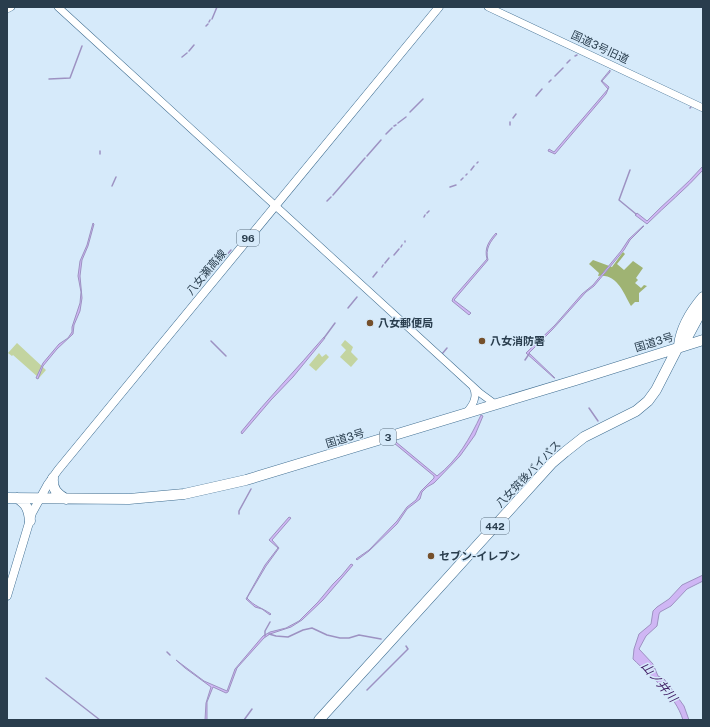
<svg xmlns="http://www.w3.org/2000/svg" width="710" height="727" font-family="'Public Sans','Noto Sans JP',sans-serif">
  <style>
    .green { fill: #c3d4a0 }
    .forest { fill: #9fb373 }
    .water { fill: #cfb6f4; stroke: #9d92c2 }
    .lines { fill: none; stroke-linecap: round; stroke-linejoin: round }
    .stream { stroke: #9d92c2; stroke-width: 1.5 }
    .minor-casing { stroke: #3f6d90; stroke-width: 8 }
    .major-casing { stroke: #3f6d90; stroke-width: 9 }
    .highway-casing { stroke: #3f6d90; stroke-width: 11 }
    .minor { stroke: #fff; stroke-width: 7 }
    .major { stroke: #fff; stroke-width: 8 }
    .highway { stroke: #fff; stroke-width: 10 }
    .poi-dot { fill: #75502c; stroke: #d6eafa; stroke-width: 1.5 }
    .labels { text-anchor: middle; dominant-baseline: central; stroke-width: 3; stroke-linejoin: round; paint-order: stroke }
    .shield { fill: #d6eafa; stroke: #5d7181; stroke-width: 1 }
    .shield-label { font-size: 10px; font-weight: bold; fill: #293d4d }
    .street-label { font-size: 11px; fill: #293d4d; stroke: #d6eafa }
    .poi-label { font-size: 11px; font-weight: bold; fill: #293d4d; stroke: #d6eafa; text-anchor: start }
    .water-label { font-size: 12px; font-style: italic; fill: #401d64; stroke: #d6eafa }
  </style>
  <rect width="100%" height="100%" fill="#d6eafa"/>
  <!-- green -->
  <path class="green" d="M345 340 353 347 351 352 358 359 351 367 340 357 346 350 341 345Z
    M17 343 46 370 39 378 13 355 12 356 8 353Z
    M319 353 322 357 326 354 329 357 316 371 309 365Z"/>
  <!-- forest -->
  <path class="forest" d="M623 252 625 254 617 264 624 270 633 261 643 268 636 278 638 280 635 283 641 288 644 285 647 286 639 293V302H635L631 306C623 292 617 273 598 276L599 273 589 264 593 260 612 267Z"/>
  <!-- water -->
  <path class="water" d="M610 70V72L602 81 609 87 606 94 555 154 548 151 549 149 554 152 608 89 601 81Z
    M703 166V170C686 189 666 205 647 224L635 215 637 213 647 221C665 202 686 186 703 166Z
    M93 223 94 224 88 246 82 260 80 276 82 298 80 311 74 325 73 334 57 349 43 366 38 379 36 378 43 363 59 344 68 338 72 332V327L80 303 81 292 78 276 80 261 87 245Z
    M643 226H644L630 240 624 250 594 286 586 292 552 330 529 353 555 378H554L526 353 555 325 582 294 593 285 621 251 629 239Z
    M496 233 497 234C490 242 485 249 488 260L454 300 471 313 469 315 452 301 453 298 487 259C484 248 489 241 496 233Z
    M324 337 325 338 293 377 271 400 242 434 241 432C267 399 297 369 324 337Z
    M481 415 483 416 475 435 460 456 434 483 427 487 422 492 420 499 407 509 397 524 369 551 357 560 356 559 369 550 397 521 407 507 416 500 421 491 434 478V476L394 443 396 442 437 476C458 460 470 438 481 415Z
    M289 517 291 518 272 540 279 548 266 566 247 598C255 607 261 607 271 614L270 615 262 609 255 607 246 599 265 565 278 548 269 540Z
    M351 564 353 565 323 600 302 620 291 627 270 634 264 638 237 668 228 692 226 693 213 687 207 702V720H205L206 703 211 687 185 668 176 660 204 681 227 691 235 669 263 636 270 632 286 628 299 621 318 602 333 584 342 575Z
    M703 575V581L687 589 671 606 660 612 659 614 657 626 646 636 639 649 653 664 658 676 664 679 679 699 684 706 689 720H683C675 694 651 677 633 659L634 649 639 634 651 624 653 611 657 607 669 599 682 585Z"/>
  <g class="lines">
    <!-- stream -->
    <path class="stream" d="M212 19 217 7
      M209 22 210 20
      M206 26 208 24
      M189 51 194 45
      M575 56 577 55
      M182 57 187 53
      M567 63 570 60
      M555 76 563 68
      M49 79 70 78 82 46
      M549 82 551 80
      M536 96 542 89
      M690 108 691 107
      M410 112 423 99
      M513 118 516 114
      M398 123 406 117
      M510 125V122
      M394 126 396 125
      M386 134 392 128
      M100 151V154
      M367 156 381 140
      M477 163 478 162
      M471 170 474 166
      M630 170 619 200 636 214
      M466 175 467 174
      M461 180 463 178
      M112 186 116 177
      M450 187 456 185
      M333 195 365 158
      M327 201 331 197
      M427 213 429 211
      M424 217 425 215
      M405 242V241
      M401 247 402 245
      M394 255 399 249
      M385 263 389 258
      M218 265 231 250
      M382 267 383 265
      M373 277 377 272
      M348 308 357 297
      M324 338 335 323
      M211 341 226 356
      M442 354 447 348
      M525 360 529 354
      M589 408 598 421
      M239 514V511L251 489
      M269 634 276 636 288 637 303 630 312 628 327 635 340 638H349L359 635 381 639
      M265 636V631L270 622
      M167 652 170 655
      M46 678 100 720
      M367 690 408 649 406 646
      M244 720 252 709"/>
    <defs>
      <path id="minor" d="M58 7 480 393 495 404
        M488 7 703 108
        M7 9 11 7
        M466 413C473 405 478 397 473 387"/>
      <path id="major" d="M7 596 32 513 48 484 58 470 439 7"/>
      <path id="highway" d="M679 345C681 328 692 310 703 297
        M53 478C52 489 57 494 66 499
        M7 498 129 499 184 494 246 480 576 380 703 340
        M17 498C27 504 29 510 30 521
        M319 720 552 463 565 452 584 437 636 411 648 401 656 390 678 347 688 336 703 308"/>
    </defs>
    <!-- minor casing -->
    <use href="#minor" class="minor-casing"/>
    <!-- major casing -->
    <use href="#major" class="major-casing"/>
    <!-- highway casing -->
    <use href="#highway" class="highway-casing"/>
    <!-- minor -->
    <use href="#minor" class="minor"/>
    <!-- major -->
    <use href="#major" class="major"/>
    <!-- highway -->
    <use href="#highway" class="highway"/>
  </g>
  <!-- markers -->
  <g class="poi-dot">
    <circle cx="370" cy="323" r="4"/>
    <circle cx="482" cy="341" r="4"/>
    <circle cx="431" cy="556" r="4"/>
  </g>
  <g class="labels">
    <!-- shield labels -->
    <g class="shield">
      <rect x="237" y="230" width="22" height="16" rx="3"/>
      <rect x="380" y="429" width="16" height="16" rx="3"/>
      <rect x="481" y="518" width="28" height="16" rx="3"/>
    </g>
    <g class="shield-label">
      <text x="248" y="238">96</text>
      <text x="388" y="437">3</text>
      <text x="495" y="526">442</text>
    </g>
    <!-- street labels -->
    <g class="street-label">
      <text transform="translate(600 47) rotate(25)">国道3号旧道</text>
      <text transform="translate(206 272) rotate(-50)">八女瀬高線</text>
      <text transform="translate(654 342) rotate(-17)">国道3号</text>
      <text transform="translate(345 438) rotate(-17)">国道3号</text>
      <text transform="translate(528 474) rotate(-46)">八女筑後バイパス</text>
    </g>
    <!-- poi labels -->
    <g class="poi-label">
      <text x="378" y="323">八女郵便局</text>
      <text x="490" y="341">八女消防署</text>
      <text x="439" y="556">セブン-イレブン</text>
    </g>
    <!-- water labels -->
    <g class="water-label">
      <text transform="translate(659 682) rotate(50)">山ノ井川</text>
    </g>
  </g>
  <!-- border -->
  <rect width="710" height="727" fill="none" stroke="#293d4d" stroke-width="16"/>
</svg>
